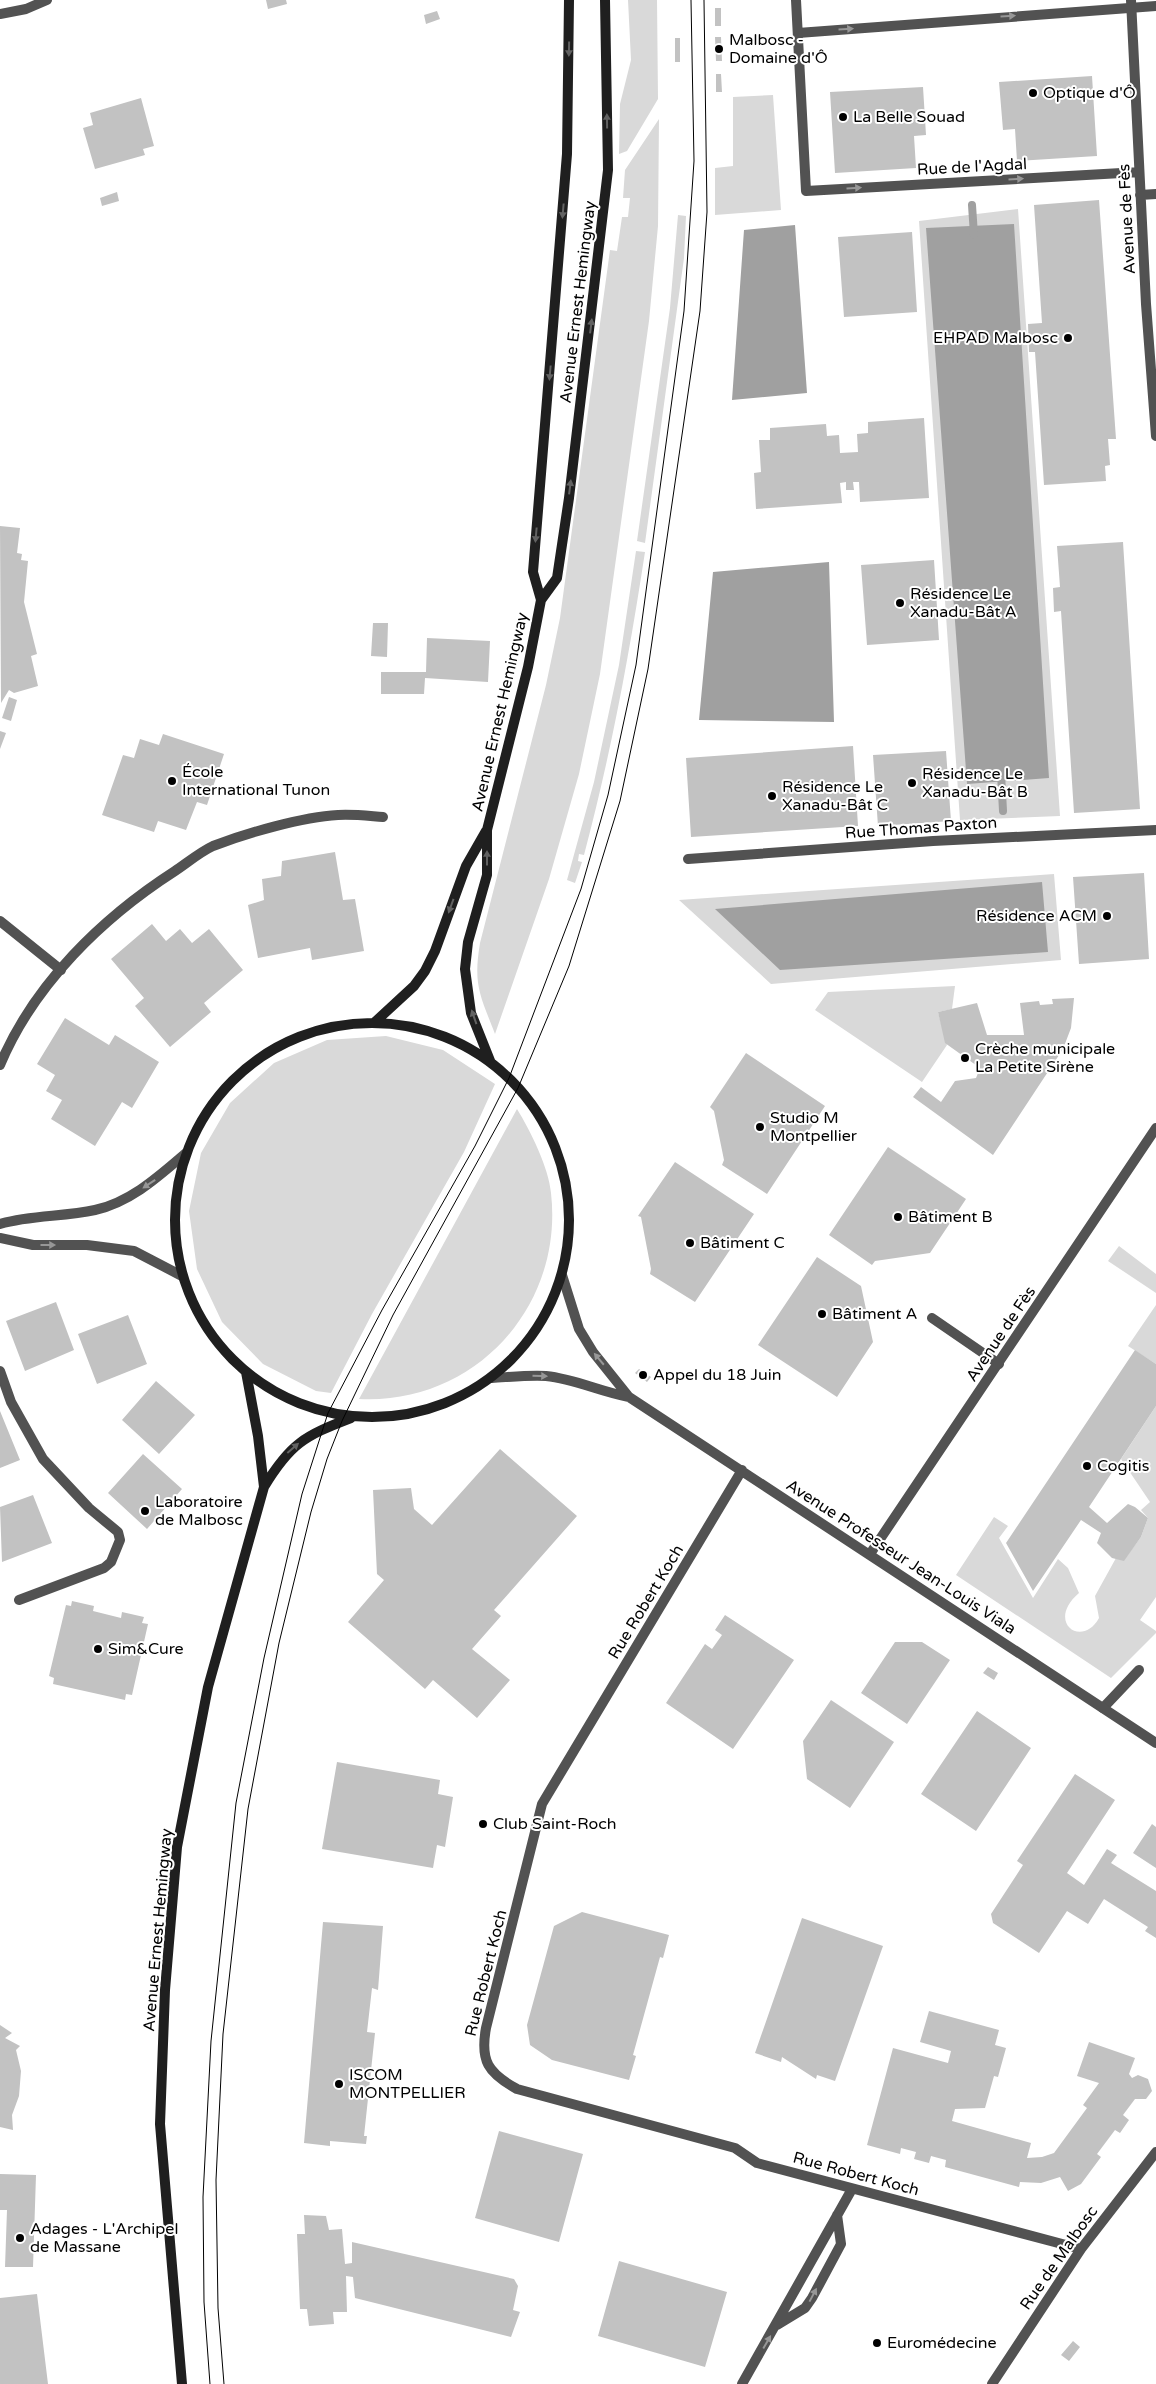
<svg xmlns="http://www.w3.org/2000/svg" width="1156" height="2384" font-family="'Varela Round',sans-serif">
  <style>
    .green { fill: #d9d9d9 }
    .water { fill: #a0a0a0 }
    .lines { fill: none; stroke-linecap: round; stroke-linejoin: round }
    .stream { stroke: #a0a0a0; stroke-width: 8 }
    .building { fill: #c2c2c2 }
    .lane { stroke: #525252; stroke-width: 10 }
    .street { stroke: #525252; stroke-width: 10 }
    .secondary { stroke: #1f1f1f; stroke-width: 10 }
    .tram { stroke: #000; stroke-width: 1 }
    .oneway { fill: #979797 }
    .oneway2 { fill: #626262 }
    .poi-dot { fill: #000; stroke: #fff; stroke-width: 2 }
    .labels { text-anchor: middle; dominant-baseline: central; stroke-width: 4; stroke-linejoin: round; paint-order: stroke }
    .poi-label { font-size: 16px; fill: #000; stroke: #fff; text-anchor: start }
    .street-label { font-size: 16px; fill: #000; stroke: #fff }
  </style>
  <rect width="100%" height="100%" fill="#fff"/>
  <!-- green -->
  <path class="green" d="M628 0H657L658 99 627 151 619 154 620 104 631 60Z
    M773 95 781 210 715 215V168L733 166V97Z
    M659 119 658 226 649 321 600 674 579 774 549 879 495 1034C480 995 473 985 480 943L546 685 560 618 610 250 617 251 622 217H628L630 198H623L625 170Z
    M1018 209 1060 816 960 820 919 221Z
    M678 215 686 216 684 258 645 543 637 541 670 308Z
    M636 551 645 552C629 657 611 753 584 855L579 854 578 861 582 862 575 883 567 880 594 782 619 665Z
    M1054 874 1061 960 771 984 679 900Z
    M955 986 952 1009 938 1012 947 1045 922 1082 815 1010 828 992Z
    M386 1036 443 1050 495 1084 464 1152 372 1314 331 1393 316 1391 263 1364 222 1322 197 1269 189 1211 201 1153 230 1103 274 1063 327 1040Z
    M517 1109C530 1130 549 1168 551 1193 564 1307 474 1405 359 1399Z
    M1119 1246 1156 1274V1293L1108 1261Z
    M1156 1305V1364L1128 1346Z
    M1156 1406V1597L1140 1620 1156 1631V1633L1111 1678 956 1575 994 1517 1008 1526 999 1538 1033 1598 1058 1559 1068 1568 1079 1593C1045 1622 1082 1649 1099 1618L1095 1596 1116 1558 1124 1560 1141 1537 1148 1518 1141 1510 1150 1502 1121 1459Z"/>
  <!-- water -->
  <path class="water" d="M1014 224 1049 778 967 784 926 228Z
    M795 225 807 393 732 400 744 230Z
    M829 562 834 722 699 720 713 572Z
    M1042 882 1048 952 780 970 715 909Z"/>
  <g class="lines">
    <!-- stream -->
    <path class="stream" d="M972 205 974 235
      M1001 773 1003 811"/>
  </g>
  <!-- building -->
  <path class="building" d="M266 0H286L287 4 268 9Z
    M715 8H721V26H715Z
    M437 11 440 19 426 24 424 15Z
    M715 37H721L722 61H716Z
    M675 38H680V62H675Z
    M716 74H721L722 92H716Z
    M1092 76 1097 156 1017 161 1015 129 1003 130 999 82Z
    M923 87 926 135 914 136 916 168 835 173 830 92Z
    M141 98 154 146 143 149 145 155 95 169 83 128 93 125 90 113Z
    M117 192 119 201 102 206 100 198Z
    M1099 200 1116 439H1108L1110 465 1105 466 1106 481 1044 485 1035 352H1029L1028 324 1042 323 1034 205Z
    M912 232 917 312 844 317 838 237Z
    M924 418 929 498 860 502 859 482H853L854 490H846V482L840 483 842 503 756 509 754 473 761 472 759 440H770V428L826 424 827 436 839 435 840 453 858 452 857 434 868 433V422Z
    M0 526 20 528 17 553 22 554 21 560 28 561 24 602 37 654 31 656 38 686 14 693 9 690 1 703Z
    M1123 542 1140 809 1074 813 1061 611 1054 612 1053 588 1060 587 1057 546Z
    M934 560 939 640 867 645 861 565Z
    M373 623H388L387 657 371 656Z
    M427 638 490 641 488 682 425 678 424 694H381V672H426Z
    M9 697 17 700 11 721 2 718Z
    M0 731 6 733 0 749Z
    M163 734 224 754 207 805 197 802 186 830 158 821 154 832 102 815 123 755 134 758 140 739 159 745Z
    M853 746 858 826 691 837 686 758Z
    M946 751 951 821 878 826 873 755Z
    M335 852 343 900 355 899 364 951 312 960 310 948 258 958 248 905 264 900 262 879 281 876 282 861Z
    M1144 873 1149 959 1079 964 1073 877Z
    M152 924 166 941 180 929 192 943 209 929 243 970 204 1003 211 1012 170 1047 135 1006 144 998 111 959Z
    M1074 998 1071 1028 1063 1049 993 1155 913 1097 921 1087 941 1102 955 1081 976 1078 980 1068 945 1043 938 1012 977 1003 987 1035H1024L1020 1003 1039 1001 1040 1005 1053 1004 1052 999Z
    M65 1018 109 1045 115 1035 159 1062 132 1108 122 1102 95 1146 51 1119 62 1100 46 1091 55 1075 37 1064Z
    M746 1053 825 1106 767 1194 722 1165 724 1160 714 1111 710 1107Z
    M888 1147 966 1199 930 1253 875 1261 872 1265 829 1235Z
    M675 1162 754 1214 695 1302 650 1274 651 1269 641 1217 638 1216Z
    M817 1257 861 1286 873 1342 837 1397 758 1345Z
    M56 1302 74 1350 25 1371 6 1321Z
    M128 1315 147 1364 97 1384 78 1334Z
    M1135 1350 1156 1364V1406L1089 1507 1107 1523 1128 1504 1135 1507 1148 1518 1141 1537 1124 1561 1112 1558 1097 1543 1101 1533 1081 1520 1033 1591 1006 1543Z
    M639 1369 651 1377 647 1382 635 1373Z
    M156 1381 195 1415 159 1454 122 1420Z
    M0 1411 20 1460 0 1468Z
    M500 1449 577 1516 494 1610 501 1616 472 1649 510 1680 477 1718 433 1680 425 1689 348 1622 384 1580 377 1574 373 1490 411 1488 414 1509 432 1525Z
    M143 1454 182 1489 147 1529 108 1493Z
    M33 1495 52 1543 2 1562 0 1507Z
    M72 1601 94 1606 93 1611 121 1618 122 1612 144 1617 142 1623 148 1624 132 1695 126 1694 125 1700 53 1684 54 1678 49 1676 66 1605 71 1606Z
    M725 1615 794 1660 733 1749 666 1703 705 1644 712 1649 722 1635 715 1630Z
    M895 1642H922L950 1660 907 1724 861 1693Z
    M988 1667 998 1673 994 1680 983 1673Z
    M831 1700 894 1742 850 1808 807 1779 803 1741Z
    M977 1711 1031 1748 976 1831 921 1794Z
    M337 1762 440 1780 438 1794 453 1797 445 1847 437 1845 433 1868 322 1849Z
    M1075 1774 1115 1800 1067 1873 1084 1885 1107 1849 1117 1855 1111 1863 1156 1891V1938L1145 1931 1148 1927 1104 1899 1088 1924 1067 1911 1039 1953 993 1923 991 1914 1023 1865 1017 1861Z
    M1152 1824 1156 1827V1868L1133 1853Z
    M582 1912 669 1935 663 1958 660 1957 633 2055 636 2056 629 2080 552 2060 530 2045 527 2025 554 1926Z
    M802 1918 883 1946 835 2081 817 2075 816 2079 782 2057 781 2062 755 2053Z
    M323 1922 383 1926 378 1990 372 1988 367 2032 375 2033 364 2136H367L366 2144 330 2141V2146L304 2143Z
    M929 2011 999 2030 995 2045 1006 2048 998 2077 994 2076 985 2108 955 2109 952 2121 1031 2143 1027 2158 1042 2157 1054 2153 1087 2108 1083 2105 1099 2083 1077 2076 1089 2042 1135 2058 1129 2074 1132 2078 1138 2075 1148 2079 1152 2091 1146 2099H1135L1123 2115 1129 2120 1120 2133 1115 2130 1097 2154 1101 2157 1081 2184 1068 2191 1060 2177 1041 2183 1020 2182 1019 2187 945 2167 946 2160 931 2156 929 2163 914 2159 916 2152 901 2148 900 2154 867 2145 893 2048 948 2063 951 2051 920 2042Z
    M0 2025 12 2033 5 2038 20 2046 16 2050 21 2071 19 2096 12 2115 13 2130 0 2127Z
    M499 2131 583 2154 559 2242 475 2218Z
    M0 2174 36 2175 33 2267H5L7 2210H0Z
    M304 2215 326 2216 329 2230 342 2229 345 2264 352 2263V2242L514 2279 518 2286 513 2310 520 2312 511 2337 355 2298 353 2277 346 2276 347 2312H333L334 2324 309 2326 307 2309H300L297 2234H305Z
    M619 2261 727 2292 705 2367 598 2336Z
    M37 2294 48 2384H0V2298Z
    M1073 2341 1080 2347 1069 2361 1061 2355Z"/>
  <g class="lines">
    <!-- lane -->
    <path class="lane" d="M0 921 61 970
      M932 1318 999 1364
      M0 1371 11 1402 43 1459 89 1508 118 1532 120 1540 111 1562 104 1568 19 1600
      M1103 1708 1139 1670
      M777 2325 805 2308 812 2298 841 2244 837 2215
      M742 2384 852 2189"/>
    <!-- street -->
    <path class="street" d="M796 0 806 191 1139 172
      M1131 0 1146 304 1156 436
      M0 14 26 9 47 0
      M798 33 1156 6
      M1140 195 1156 194
      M688 859 933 841 1156 830
      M0 1065C34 984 102 918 175 871 187 863 200 852 213 846 247 833 302 817 338 815 353 814 369 816 383 817
      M0 1224C31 1215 64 1217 95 1210 131 1202 159 1176 186 1153
      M0 1238 33 1245H87L134 1251 182 1276
      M562 1275 579 1329 593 1352 629 1397 1156 1743
      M492 1378C510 1377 528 1375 546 1376 575 1379 601 1392 629 1397
      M742 1470 542 1804 486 2028C480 2061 488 2073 517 2089L735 2148 757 2163 1081 2249
      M870 1554 1156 1128
      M992 2384 1081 2249 1156 2152"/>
    <!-- secondary -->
    <path class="secondary" d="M541 600 533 572 567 154 569 0
      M375 1022 414 986 425 971 435 951 466 866 486 831
      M175 1220a197 197 0 1 1 394 0a197 197 0 1 1-394 0Z
      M491 1063 471 1013 465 969 468 942 487 875V830L528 667 541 600 557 578 569 498 608 170 605 0
      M246 1372 258 1436 264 1487
      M182 2384 160 2124 165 1990 177 1847 208 1687 264 1487C290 1444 304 1436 351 1418"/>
    <!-- tram -->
    <path class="tram" d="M210 2384 204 2302 203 2197 211 2041 236 1803 264 1658 302 1494 328 1413 382 1310 475 1146 509 1078 581 889 608 795 636 665 684 311 694 161 691 0
      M224 2384 218 2308 216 2180 223 2034 248 1809 279 1643 311 1512 327 1459 342 1421 393 1315 518 1088 569 966 620 801 648 669 700 311 707 212 704 0"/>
  </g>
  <!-- one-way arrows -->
  <defs><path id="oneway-solid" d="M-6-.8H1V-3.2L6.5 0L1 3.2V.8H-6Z" transform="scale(1.25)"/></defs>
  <g class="oneway">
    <use href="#oneway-solid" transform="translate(1008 16) rotate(-4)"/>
    <use href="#oneway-solid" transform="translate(846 29) rotate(-4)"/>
    <use href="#oneway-solid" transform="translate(1016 179) rotate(-3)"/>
    <use href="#oneway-solid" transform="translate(854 188) rotate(-3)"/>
    <use href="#oneway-solid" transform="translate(149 1184) rotate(146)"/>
    <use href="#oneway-solid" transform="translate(48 1245)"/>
    <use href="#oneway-solid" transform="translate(599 1359) rotate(-130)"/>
    <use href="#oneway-solid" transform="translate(540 1376) rotate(2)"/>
    <use href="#oneway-solid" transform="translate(813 2295) rotate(-62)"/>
    <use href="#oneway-solid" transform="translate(767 2342) rotate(-60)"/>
  </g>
  <g class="oneway2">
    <use href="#oneway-solid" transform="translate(569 49) rotate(91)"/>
    <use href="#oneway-solid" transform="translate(607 121) rotate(-91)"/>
    <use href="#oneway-solid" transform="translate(563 211) rotate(95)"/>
    <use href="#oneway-solid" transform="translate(591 326) rotate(-83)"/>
    <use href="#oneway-solid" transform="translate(550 373) rotate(95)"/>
    <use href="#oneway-solid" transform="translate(570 487) rotate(-83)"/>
    <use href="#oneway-solid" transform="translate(536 535) rotate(95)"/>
    <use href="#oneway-solid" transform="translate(487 858) rotate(-90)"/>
    <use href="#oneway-solid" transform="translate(451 906) rotate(110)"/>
    <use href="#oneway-solid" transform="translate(474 1017) rotate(-109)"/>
    <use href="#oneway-solid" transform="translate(293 1448) rotate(-41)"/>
  </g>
  <!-- markers -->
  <g class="poi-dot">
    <circle cx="719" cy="49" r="5"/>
    <circle cx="1033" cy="93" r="5"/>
    <circle cx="843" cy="117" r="5"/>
    <circle cx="1068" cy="338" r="5"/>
    <circle cx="900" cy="603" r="5"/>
    <circle cx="172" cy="781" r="5"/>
    <circle cx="912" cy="783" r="5"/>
    <circle cx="772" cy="796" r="5"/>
    <circle cx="1107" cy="916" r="5"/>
    <circle cx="965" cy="1058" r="5"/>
    <circle cx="760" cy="1127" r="5"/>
    <circle cx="898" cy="1217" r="5"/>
    <circle cx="690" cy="1243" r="5"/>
    <circle cx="822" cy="1314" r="5"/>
    <circle cx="643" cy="1375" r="5"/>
    <circle cx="1087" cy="1466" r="5"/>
    <circle cx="145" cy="1511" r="5"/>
    <circle cx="98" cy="1649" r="5"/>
    <circle cx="483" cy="1824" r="5"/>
    <circle cx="339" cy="2084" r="5"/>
    <circle cx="20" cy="2238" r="5"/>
    <circle cx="877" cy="2343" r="5"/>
  </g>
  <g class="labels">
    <!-- poi labels -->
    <g class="poi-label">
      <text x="729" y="40">Malbosc -<tspan x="729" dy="18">Domaine d'Ô</tspan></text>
      <text x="1043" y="93">Optique d'Ô</text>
      <text x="853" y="117">La Belle Souad</text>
      <text x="1058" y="338" text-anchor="end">EHPAD Malbosc</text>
      <text x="910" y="594">Résidence Le<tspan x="910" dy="18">Xanadu-Bât A</tspan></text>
      <text x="182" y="772">École<tspan x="182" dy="18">International Tunon</tspan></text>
      <text x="922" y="774">Résidence Le<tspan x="922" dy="18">Xanadu-Bât B</tspan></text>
      <text x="782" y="787">Résidence Le<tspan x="782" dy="18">Xanadu-Bât C</tspan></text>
      <text x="1097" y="916" text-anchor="end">Résidence ACM</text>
      <text x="975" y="1049">Crèche municipale<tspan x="975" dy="18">La Petite Sirène</tspan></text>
      <text x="770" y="1118">Studio M<tspan x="770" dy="18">Montpellier</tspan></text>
      <text x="908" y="1217">Bâtiment B</text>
      <text x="700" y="1243">Bâtiment C</text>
      <text x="832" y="1314">Bâtiment A</text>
      <text x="653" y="1375">Appel du 18 Juin</text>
      <text x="1097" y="1466">Cogitis</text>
      <text x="155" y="1502">Laboratoire<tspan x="155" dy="18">de Malbosc</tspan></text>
      <text x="108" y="1649">Sim&amp;Cure</text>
      <text x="493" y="1824">Club Saint-Roch</text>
      <text x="349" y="2075">ISCOM<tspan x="349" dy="18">MONTPELLIER</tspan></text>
      <text x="30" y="2229">Adages - L'Archipel<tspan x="30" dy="18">de Massane</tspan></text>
      <text x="887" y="2343">Euromédecine</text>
    </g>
    <!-- street labels -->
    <g class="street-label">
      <text transform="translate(972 167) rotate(-3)">Rue de l'Agdal</text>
      <text transform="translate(1127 219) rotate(-93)">Avenue de Fès</text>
      <text transform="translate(578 302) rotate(-83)">Avenue Ernest Hemingway</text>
      <text transform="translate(500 712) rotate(-77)">Avenue Ernest Hemingway</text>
      <text transform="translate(921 828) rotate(-4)">Rue Thomas Paxton</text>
      <text transform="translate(1001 1334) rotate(-56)">Avenue de Fès</text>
      <text transform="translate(901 1557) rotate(33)">Avenue Professeur Jean-Louis Viala</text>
      <text transform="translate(646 1602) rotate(-59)">Rue Robert Koch</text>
      <text transform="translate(158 1930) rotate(-85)">Avenue Ernest Hemingway</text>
      <text transform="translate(486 1973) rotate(-76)">Rue Robert Koch</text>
      <text transform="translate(856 2174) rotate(15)">Rue Robert Koch</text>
      <text transform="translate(1059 2258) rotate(-55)">Rue de Malbosc</text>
    </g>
  </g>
</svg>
